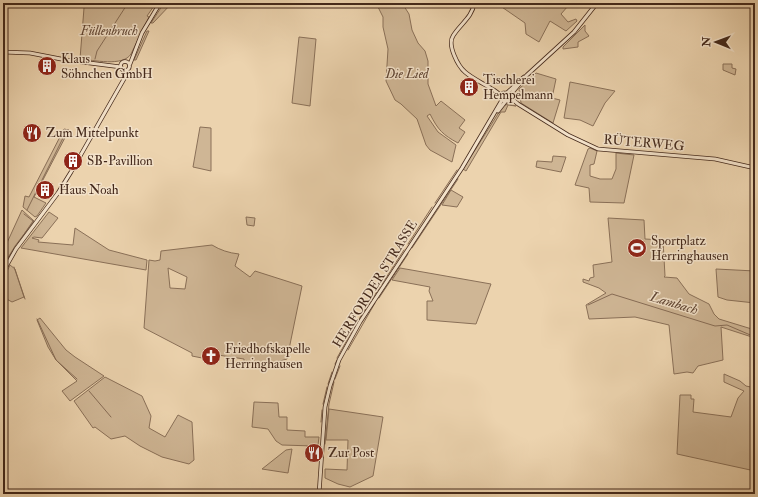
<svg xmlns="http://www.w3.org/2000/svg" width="758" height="497" font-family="'IM FELL Double Pica',serif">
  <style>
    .green { fill: #cfb695; stroke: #8a7058; fill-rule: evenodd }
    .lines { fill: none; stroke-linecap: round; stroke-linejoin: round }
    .stream { stroke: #876c55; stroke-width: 1 }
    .secondary-casing { stroke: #44291b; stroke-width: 4.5 }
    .secondary { stroke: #f3e2ca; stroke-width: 3 }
    .labels { text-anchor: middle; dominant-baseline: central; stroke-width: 3; stroke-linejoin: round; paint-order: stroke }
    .park-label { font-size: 13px; font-style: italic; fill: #604533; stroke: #f3e2ca }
    .poi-label { font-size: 13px; fill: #44291b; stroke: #f3e2ca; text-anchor: start }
    .street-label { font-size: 13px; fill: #44291b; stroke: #f3e2ca }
    .water-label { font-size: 14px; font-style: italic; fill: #604533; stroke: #f3e2ca }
  </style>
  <rect width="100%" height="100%" fill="#ecd3ae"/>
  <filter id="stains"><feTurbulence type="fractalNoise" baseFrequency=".005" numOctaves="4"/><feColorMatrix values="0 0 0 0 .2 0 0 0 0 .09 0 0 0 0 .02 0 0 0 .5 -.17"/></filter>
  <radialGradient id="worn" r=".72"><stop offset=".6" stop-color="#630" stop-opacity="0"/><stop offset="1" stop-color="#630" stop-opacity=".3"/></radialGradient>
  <!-- green -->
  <path class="green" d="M81 3H156L147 16 149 17 131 54C123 67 93 60 80 59L84 8 81 5Z
    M164 3H172L153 23H151Z
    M376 3H402L409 14 412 30 418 43 425 51 428 61V84L436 106 441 101 465 120 459 128 465 132 458 143C443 135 438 130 430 114L427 116 438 132 456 145 452 162 430 150 426 145 417 119 401 104 395 100 386 81 388 49 383 27V17Z
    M496 3H566L568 6 561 14 568 22 576 19 577 21 566 31 550 21 539 42 526 34 525 23Z
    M585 25V31L589 36 578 42V47L563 49V47Z
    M147 31H149L136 60H134Z
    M299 37 316 39 310 106 292 103Z
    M723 64H732V68L736 69 735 75 723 70Z
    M536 73 556 79 552 98 560 100 553 123 521 103 519 89Z
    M570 82 615 91 605 103 593 126 580 120 564 118Z
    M508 104 516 106 508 105 505 112H501L466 171 463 169 503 106Z
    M200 127 211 128V171L193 167Z
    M64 129 69 130 34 197 46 203 37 216 35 217 23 207 25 196 29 197Z
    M590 148 597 151 594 164 590 165V176L600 179H612L616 169V153L634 155 624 203 590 202 589 188 575 185 588 149Z
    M553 156 566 157 561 172 536 167 537 161 552 162Z
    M451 190 463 197 457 207 442 205Z
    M22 210 34 221 15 246 3 266V244L6 245Z
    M49 212 58 218 42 238 34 237 32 238 39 240 38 242 73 245 75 228 109 250 147 260 146 270 21 248Z
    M246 217 255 218 254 226 247 225Z
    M608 218 644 220 645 239 663 240 665 276 664 277 677 278 689 294 709 304 714 314 719 319 755 330V338L721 327 723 360 698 366 693 373 687 372 674 374 669 325 635 317 589 319 586 305 606 293 599 288 583 282V279L589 281 590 278 594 277 593 265 612 262Z
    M212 245C220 250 229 253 239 254L235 266 250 277 255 271 302 286 287 359C270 364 262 366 244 362V359L218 355 217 361 192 356V353L144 328 149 260 155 261 160 260 161 251ZM168 268 187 277 185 289 170 288Z
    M10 265 15 269 24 297 12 302 3 297V280Z
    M400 268 491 284 476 324 427 320V301H433L429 291 430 287 392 280Z
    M716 269 755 271V303L727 300 718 297Z
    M40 318 66 350 75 357 104 376 70 401 62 391 77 381 56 360 48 347 37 320Z
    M724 374 740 381 746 386 755 388V471L677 454 680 395H691V399H694L693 412 731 417 738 398 744 391 724 382Z
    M105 377 142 396 151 416 149 428 165 437 178 415 192 422 194 460 189 464 162 457 140 446 125 436 111 439 95 427 93 428 74 401Z
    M254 402 278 403 279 417H287V430L305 431V437H319L318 445 314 446 282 445 276 441 268 429 252 427Z
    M329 409 383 417 373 476 350 487 338 484 325 478V469L347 470 348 440H326Z
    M292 449 288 473 262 469 286 450Z"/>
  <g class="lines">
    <!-- stream -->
    <path class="stream" d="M95 59 97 51 128 3
      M435 203 457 170
      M27 210 67 130
      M408 244 432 207
      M412 248 458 179
      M8 258 33 221 24 214
      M14 267 25 299
      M382 284 404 250
      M379 298 408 254
      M588 305 612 294 715 326 727 325 755 337
      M37 319 56 360 77 379
      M359 319 380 287
      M348 350 375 303
      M337 358 357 322
      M335 364 337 360
      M335 379 340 366
      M328 384 332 372
      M89 391 111 417
      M323 404 327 387
      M321 422 322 410
      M325 444 329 404 334 382"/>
    <defs>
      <path id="secondary" d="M474 3C473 17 459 25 453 36 447 45 458 66 465 72 473 79 483 83 492 89 494 90 500 94 501 96 502 98 503 100 504 101H508L511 98 510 95 507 93H503L502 96
        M3 52 30 53 66 60 121 67
        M120.5 66a4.5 4.5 0 1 1 9 0a4.5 4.5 0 1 1-9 0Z
        M130 64 142 33 160 3
        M508 92 524 77
        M510 95 527 75 574 32 597 3
        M511 98 518 104 568 135 598 149 715 159 755 168
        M498 111 505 102
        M3 272 16 249 58 193 71 172 124 79 127 70
        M319 494 325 407 330 386 339 360 360 322 462 168 502 100"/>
    </defs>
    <!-- secondary casing -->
    <use href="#secondary" class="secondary-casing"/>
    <!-- secondary -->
    <use href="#secondary" class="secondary"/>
  </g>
  <!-- icons -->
  <defs>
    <symbol id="building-disc" viewBox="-11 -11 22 22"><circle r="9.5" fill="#8f2418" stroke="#f3e2ca"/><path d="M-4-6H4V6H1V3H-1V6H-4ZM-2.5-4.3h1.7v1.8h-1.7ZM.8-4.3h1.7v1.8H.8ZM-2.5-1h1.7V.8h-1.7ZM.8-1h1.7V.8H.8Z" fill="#fff"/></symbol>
    <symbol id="restaurant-disc" viewBox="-11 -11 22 22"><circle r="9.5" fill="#8f2418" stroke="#f3e2ca"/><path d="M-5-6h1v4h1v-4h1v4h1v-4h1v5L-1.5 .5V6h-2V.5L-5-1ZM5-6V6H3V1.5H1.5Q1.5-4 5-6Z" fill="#fff"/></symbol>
    <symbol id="stadium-disc" viewBox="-11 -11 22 22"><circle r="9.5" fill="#8f2418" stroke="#f3e2ca"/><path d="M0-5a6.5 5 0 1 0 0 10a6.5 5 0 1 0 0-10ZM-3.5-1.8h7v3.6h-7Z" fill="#fff"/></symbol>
    <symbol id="church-disc" viewBox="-11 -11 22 22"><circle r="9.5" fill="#8f2418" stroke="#f3e2ca"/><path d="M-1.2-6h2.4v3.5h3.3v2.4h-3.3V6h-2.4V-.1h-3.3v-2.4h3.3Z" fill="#fff"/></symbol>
  </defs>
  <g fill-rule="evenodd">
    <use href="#building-disc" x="36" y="55" width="22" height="22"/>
    <use href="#building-disc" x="458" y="76" width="22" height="22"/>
    <use href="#restaurant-disc" x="21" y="122" width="22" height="22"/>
    <use href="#building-disc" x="62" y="150" width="22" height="22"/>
    <use href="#building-disc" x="34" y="179" width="22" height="22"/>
    <use href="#stadium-disc" x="626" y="237" width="22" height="22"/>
    <use href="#church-disc" x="200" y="345" width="22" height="22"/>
    <use href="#restaurant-disc" x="303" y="442" width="22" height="22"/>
  </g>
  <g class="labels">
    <!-- park labels -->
    <g class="park-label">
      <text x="109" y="31">Füllenbruch</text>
      <text x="407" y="74">Die Lied</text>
    </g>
    <!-- poi labels -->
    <g class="poi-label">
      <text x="61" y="59">Klaus<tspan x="61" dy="15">Söhnchen GmbH</tspan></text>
      <text x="483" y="80">Tischlerei<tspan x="483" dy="15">Hempelmann</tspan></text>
      <text x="46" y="133">Zum Mittelpunkt</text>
      <text x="87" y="161">SB-Pavillion</text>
      <text x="59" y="190">Haus Noah</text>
      <text x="651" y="241">Sportplatz<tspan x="651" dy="15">Herringhausen</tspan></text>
      <text x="225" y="349">Friedhofskapelle<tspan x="225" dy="15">Herringhausen</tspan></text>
      <text x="328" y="453">Zur Post</text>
    </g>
    <!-- street labels -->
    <g class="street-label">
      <text transform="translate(644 143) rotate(5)">RÜTERWEG</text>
      <text transform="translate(375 284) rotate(-58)">HERFORDER STRASSE</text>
    </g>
    <!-- water labels -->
    <g class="water-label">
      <text transform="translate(674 303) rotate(17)">Lambach</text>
    </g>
  </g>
  <!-- margin -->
  <rect width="758" height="497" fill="none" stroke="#ecd3ae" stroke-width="16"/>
  <rect x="4" y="4" width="750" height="489" fill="none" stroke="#44291b" stroke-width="2"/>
  <rect x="8" y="8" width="742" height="481" fill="none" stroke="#44291b"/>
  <!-- north arrow -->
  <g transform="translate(716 42) rotate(271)" stroke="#f3e2ca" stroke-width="3" paint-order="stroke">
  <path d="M0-3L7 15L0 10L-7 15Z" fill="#44291b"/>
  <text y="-6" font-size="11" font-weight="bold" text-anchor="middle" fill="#44291b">N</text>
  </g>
  <rect width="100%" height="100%" filter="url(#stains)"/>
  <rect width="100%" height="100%" fill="url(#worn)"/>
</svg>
